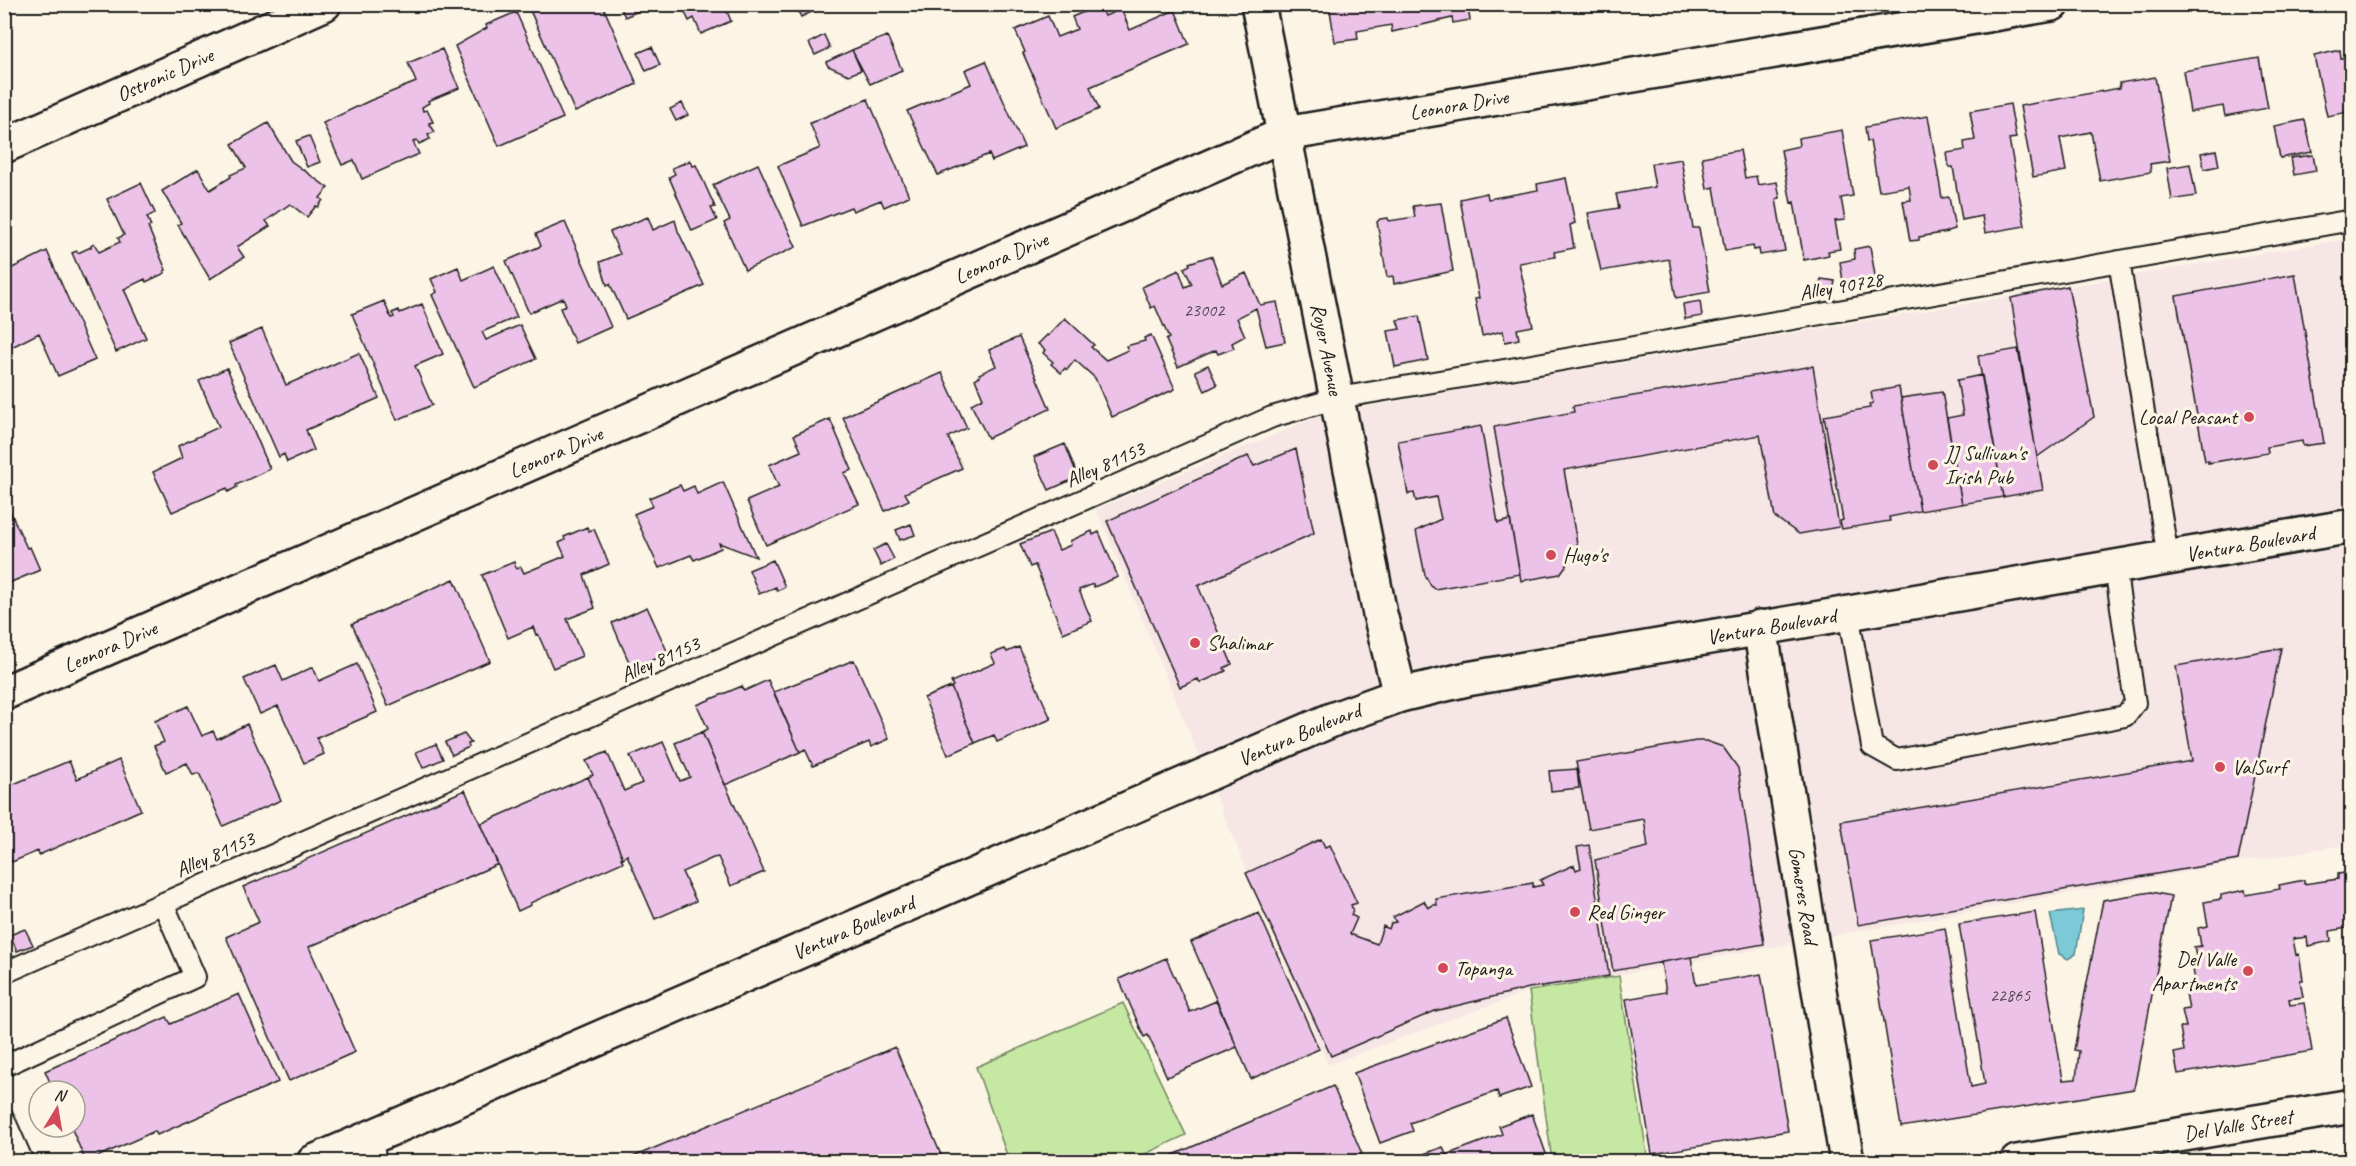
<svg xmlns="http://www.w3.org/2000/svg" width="2356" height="1166" font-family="Caveat,sans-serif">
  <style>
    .built { fill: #f7e6e6 }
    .green { fill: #c5e8a2; stroke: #70825f; stroke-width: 1.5 }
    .water { fill: #7bcad7; stroke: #55848c; stroke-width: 1.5 }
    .building { fill: #ecc2e9; stroke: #1c1c1c; stroke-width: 1.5 }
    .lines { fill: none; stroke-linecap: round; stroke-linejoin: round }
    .service-casing { stroke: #1c1c1c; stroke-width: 24 }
    .minor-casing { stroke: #1c1c1c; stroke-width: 38 }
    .secondary-casing { stroke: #1c1c1c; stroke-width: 38 }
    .service { stroke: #fcf5e5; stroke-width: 20 }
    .minor { stroke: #fcf5e5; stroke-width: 33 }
    .secondary { stroke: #fcf5e5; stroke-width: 33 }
    .poi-dot { fill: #d1495b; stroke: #fcf5e5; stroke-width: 2 }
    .labels { text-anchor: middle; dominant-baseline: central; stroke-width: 6; stroke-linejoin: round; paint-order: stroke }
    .number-label { font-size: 18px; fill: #50464f }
    .street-label { font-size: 21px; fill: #1c1c1c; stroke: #fcf5e5 }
    .poi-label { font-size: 21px; fill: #1c1c1c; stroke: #fcf5e5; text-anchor: start }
  </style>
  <rect width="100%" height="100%" fill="#fcf5e5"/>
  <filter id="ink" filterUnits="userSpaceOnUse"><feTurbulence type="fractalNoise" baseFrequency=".0167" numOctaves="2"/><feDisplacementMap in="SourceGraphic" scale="12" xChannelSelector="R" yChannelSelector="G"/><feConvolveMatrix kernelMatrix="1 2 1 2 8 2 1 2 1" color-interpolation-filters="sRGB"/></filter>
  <g filter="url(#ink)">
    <!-- built -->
    <path class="built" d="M2351 238V844L2241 862 1529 991 1328 1065 1096 509 1312 419 1364 407Z"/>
    <!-- green -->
    <path class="green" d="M1619 976 1648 1161H1552L1529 991Z
      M1123 1003 1186 1135 1145 1154 1148 1161H1009L976 1067Z"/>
    <!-- water -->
    <path class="water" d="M2083 910 2076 954 2068 959 2059 954 2050 914Z"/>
    <!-- building -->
    <path class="building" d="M4 4H11V7H7L4 21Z
      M537 4H602L637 84 575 112 529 8Z
      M619 4H654L625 17Z
      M681 4H724L731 21 701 34 694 18 689 21Z
      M795 4H829L801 17Z
      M1329 4H1471V8L1468 9 1470 20 1453 23 1452 18 1392 32 1391 25 1357 31 1358 39 1335 42Z
      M1100 5 1105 16 1121 9 1130 30 1175 10 1189 44 1090 87 1099 109 1056 128 1023 53 1025 52 1015 30 1048 16 1057 37 1077 29 1072 17Z
      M516 12 563 118 499 146 455 46 487 28 486 25Z
      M824 35 830 48 815 55 809 43Z
      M887 36 902 70 870 84 852 50Z
      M652 47 660 65 646 71 638 53Z
      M442 49 459 88 428 101 429 103 422 107 423 111 427 110 433 122 429 123 435 132 428 135 430 139 419 144 417 140 413 142 419 154 362 179 354 160 342 165 323 123 369 101 416 82 408 63Z
      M852 50 861 70 849 75 828 66 826 62Z
      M2340 50 2341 58 2352 56V104L2348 105 2349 112 2327 116 2314 56Z
      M2259 58 2268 108 2225 116 2223 106 2190 112 2183 71Z
      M986 61 1024 147 992 161 989 154 938 175 907 111 971 84 965 70Z
      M2155 77 2170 161 2150 164 2151 172 2100 181 2091 132 2060 138 2066 171 2033 177 2020 106 2120 88 2119 83Z
      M868 99 909 196 884 207 881 200 853 211 851 207 803 226 778 166 820 148 810 123Z
      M682 103 688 115 676 121 670 109Z
      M2010 104 2016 138 2009 139 2025 226 1985 233 1982 216 1962 220 1953 167H1949L1947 153 1965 150 1964 142 1975 140 1970 111Z
      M1928 116 1942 198 1949 197 1955 229 1948 231V232L1919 237V240L1910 241 1903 201 1911 200 1909 186 1879 191 1870 141H1867L1865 127Z
      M2305 120 2312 152 2280 158 2274 126Z
      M268 123 291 161 328 188 320 198 323 200 318 207 316 206 307 217 290 204 266 221 270 226 237 247 244 257 210 279 178 225 181 223 162 191 198 169 210 190 231 177 230 175 246 168 232 144Z
      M1842 130 1853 196 1841 198 1845 220 1835 221 1840 249 1828 251 1829 255 1804 260 1794 202 1791 203 1781 150 1799 146 1798 138Z
      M309 136 320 162 307 167 296 141Z
      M1740 150 1745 178 1756 176 1758 185 1777 182 1780 198 1776 199 1785 251 1760 255 1759 249 1754 250 1753 246 1725 251 1714 187 1707 189 1702 157Z
      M2216 150 2219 166 2204 169 2201 153Z
      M2313 155 2316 171 2294 175 2291 158Z
      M1681 159 1693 228H1699L1710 292 1676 298 1669 259 1601 271 1588 213 1619 208 1616 194 1655 187 1651 164Z
      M690 161 693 166 696 165 715 207 711 208 717 220 692 231 669 177 675 174 672 168Z
      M758 164 796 247 745 270 724 223 730 220 713 185Z
      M2190 164 2196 196 2172 200 2167 168Z
      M1566 178 1575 223 1570 225 1574 248 1554 252 1555 257 1519 263 1533 326 1517 329 1519 339 1505 342 1503 331 1482 336 1475 299 1479 298 1460 199 1487 193 1488 199 1538 190 1537 184Z
      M141 183 155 213 147 217 151 226 148 227 166 270 164 271 165 273 146 282 145 279 124 289 146 338 116 352 72 253 77 251 78 253 91 247V245L94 243 99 252 120 242 118 238 124 235 107 199Z
      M1441 203 1453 271 1394 284 1393 276 1387 277 1377 222 1380 219 1388 218 1389 221 1415 217 1413 206Z
      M648 217 653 230 675 220 678 231 704 285 626 319 610 284 607 285 600 262 620 254 610 232Z
      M565 222 611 327 575 343 560 308 566 305 563 298 529 313 506 261 541 246 536 234Z
      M1870 246 1876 281 1844 287 1840 262 1855 259 1854 249Z
      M47 251 95 360 58 376 39 333 4 351V272Z
      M1210 256 1212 257 1222 284 1246 273 1260 305 1277 302 1285 342 1266 346 1256 308 1237 318 1245 336 1232 343 1234 348 1218 354 1216 350 1178 367 1166 340 1169 338 1155 306 1151 308 1142 287 1179 270 1185 287 1192 284 1184 268 1190 265 1189 263Z
      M494 266 517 317 482 332 486 340 520 325 536 359 474 387 432 295 437 292 431 279 458 267 463 280Z
      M2295 274 2324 443 2303 446 2302 441 2267 447 2268 453 2208 463V461H2205L2176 296Z
      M1821 279 1835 281 1833 292 1819 290Z
      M2068 286 2094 417 2037 457 2011 298Z
      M384 301 391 318 394 317 392 313 399 310 400 313 422 304 443 354 415 366 432 405 397 420 352 314Z
      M1700 301 1702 316 1685 319 1683 304Z
      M1419 316 1428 360 1395 367 1388 331 1400 329 1397 320Z
      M1065 318 1094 345 1091 347 1106 360 1128 350 1126 346 1145 341 1144 338 1151 335 1175 389 1112 417 1095 378 1075 360 1067 370 1065 368 1061 373 1051 364 1053 362 1043 353 1045 350 1038 344 1047 335 1048 336Z
      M2352 319V348L2347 320Z
      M262 329 286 385 359 353 379 398 306 430 314 450 287 462 284 454 279 457 229 343Z
      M1019 337 1050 409 988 438 971 404 983 398 975 379 980 376 979 374 996 366 989 350Z
      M2018 349 2043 490 2003 497 1978 356Z
      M1208 365 1217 385 1205 391 1195 371Z
      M1813 366 1839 527 1799 534 1775 517 1760 435 1564 470 1578 549 1560 574 1521 581 1494 427 1574 412 1573 406Z
      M227 368 270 469 236 485 237 487 228 492 227 488 172 512 153 472 182 458 178 446 219 427 199 381Z
      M942 373 967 428 948 437 962 468 905 493 909 500 885 511 843 417Z
      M1982 375 2003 497 1962 504 1947 418 1963 415 1957 380Z
      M1899 387 1920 511 1889 517 1890 521 1842 529 1840 521 1843 520 1824 416 1870 408 1869 404 1873 403 1871 392Z
      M1942 392 1962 504 1920 511 1901 398Z
      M830 419 852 470 844 473 859 504 766 545 747 501 779 487 769 465 801 451 794 435Z
      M1481 426 1498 523 1510 520 1520 574 1435 589 1431 586 1425 575 1416 531 1441 519 1436 497 1416 501 1414 493 1408 494 1398 441Z
      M1065 444 1078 477 1049 490 1034 457Z
      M1296 449 1314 533 1198 586 1232 664 1224 668 1226 671 1200 683 1198 679 1180 687 1107 521 1248 456 1254 466Z
      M723 482 756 557 719 543 721 548 694 560 691 555 659 568 634 514 653 506 649 498 680 485 683 491 694 486 697 494Z
      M4 498 27 548 30 547 40 570 4 585Z
      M911 524 915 535 900 540 896 530Z
      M587 527 589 531 594 529 609 564 584 575 595 608 567 619 582 656 553 668 538 634 536 635 533 627 508 638 482 575 514 562 516 569 521 567 524 573 565 556 559 543 565 540 564 537Z
      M1092 531 1093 535 1099 532 1118 577 1094 587 1093 584 1079 590 1092 621 1063 633 1035 565 1030 567 1020 544 1051 532 1059 550 1071 545 1070 541Z
      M886 544 894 559 881 566 873 550Z
      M773 560 785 587 777 591 776 587 759 594 749 570Z
      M454 579 490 661 388 706 352 624Z
      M647 607 668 653 632 669 612 623Z
      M1019 647 1051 719 997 742 994 735 975 743 951 687 953 686 951 682 995 663 991 654 1005 649 1007 652Z
      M2281 648 2238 860 1858 925 1841 821 2192 761 2176 666Z
      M854 660 889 739 871 747 869 742 813 766 805 749 800 752 774 692Z
      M357 664 377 712 317 738 324 754 304 763 278 706 260 714 244 679 276 665 283 681 313 667 319 681Z
      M768 680 800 752 725 785 702 732 708 729 697 705 742 686 744 691Z
      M951 687 975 743 948 755 924 698Z
      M188 706 202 736 213 731 217 739 247 724 281 800 223 826 199 773 193 775 187 763 166 772 154 746 164 742 155 721Z
      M702 732 764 872 731 886 718 857 713 858 682 872 696 901 655 919 627 855 623 858 588 777 593 775 586 761 607 752 624 791 642 783 630 756 663 742 680 781 690 777 675 743Z
      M464 734 471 743 468 744 469 747 452 755 445 742Z
      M1696 741H1706L1723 747 1738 768 1764 944 1613 971 1595 860 1648 847 1644 819 1589 829 1576 762Z
      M436 744 443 759 423 768 416 752Z
      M119 760 141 810 39 855 38 851 12 862 4 844V788L69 761 77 779Z
      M1577 769 1579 788 1551 791 1549 771Z
      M588 777 623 858H621L623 862 530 903 531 905 518 911 480 824Z
      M465 790 498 864 309 947 355 1052 289 1081 226 937 259 922 243 887Z
      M1321 839 1325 847 1330 845 1357 903 1351 905 1353 910 1351 915 1357 918 1350 934 1377 944 1383 926 1389 929 1391 923 1396 922 1393 917 1424 901 1428 908 1433 905H1437L1436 899 1533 883V887L1543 885 1540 880 1574 865 1576 870 1581 868 1577 847 1589 845 1609 976 1529 988 1435 1011 1331 1056 1246 873Z
      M2352 872V927L2330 931 2331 941 2308 946 2307 937 2293 939 2296 955 2299 954 2303 980H2300L2303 997 2289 999 2290 1005 2304 1003 2312 1051 2178 1074 2174 1053 2184 1051 2180 1027H2186L2182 1010 2189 1009 2185 988 2196 987 2192 963 2197 962 2194 947 2201 946 2198 928 2208 926 2204 902 2221 899V895L2245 890 2246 895 2280 889 2279 885 2304 880V884L2338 879V874Z
      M4 877 12 895 4 898Z
      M2151 892 2171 896 2134 1089 1901 1127 1871 940 1945 928 1971 1087 1985 1084 1959 924 2035 912 2063 1080 2076 1079 2079 1051 2074 1050 2103 900Z
      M1259 913 1319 1049 1251 1079 1191 942Z
      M25 929 33 945 17 951 10 935Z
      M1691 957 1696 985 1761 974 1788 1131 1652 1154 1626 999 1666 992 1661 962Z
      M1166 958 1190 1012 1216 1001 1237 1047 1167 1077 1148 1035 1144 1037 1119 979Z
      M239 994 278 1082 157 1135 155 1131 86 1162 71 1127H75V1091H54L45 1071 167 1017 171 1024Z
      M1506 1018 1531 1087 1499 1098 1497 1091 1410 1123 1413 1131 1380 1143 1354 1073Z
      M895 1047 944 1162H621Z
      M1333 1086 1362 1154 1344 1162H1330L1329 1160 1324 1162H1157Z
      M1532 1114 1549 1162H1411L1410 1159 1443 1147 1446 1155 1502 1134 1499 1126Z"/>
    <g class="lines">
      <defs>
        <path id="service" d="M2119 261 2168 557
          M1848 613 1872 746 1897 760 2125 716 2135 703 2115 567
          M4 973 1272 417 1338 398 1510 369 2352 220
          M4 1066 195 977 163 903
          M4 1119 23 1162
          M371 1137 376 1162"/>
        <g id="minor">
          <path id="s1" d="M1258 4 1380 614 1400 695"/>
          <path id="s2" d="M4 146 324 4"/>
          <path id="s3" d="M1760 627 1847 1162"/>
          <path id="s4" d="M4 693 1285 134 2052 4"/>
          <path id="s5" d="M2017 1162 2352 1106"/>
        </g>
        <g id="secondary">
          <path id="s6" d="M314 1162 1334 719 1400 695 1467 679 2352 526"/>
        </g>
      </defs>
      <!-- service casing -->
      <use href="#service" class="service-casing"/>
      <!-- minor casing -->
      <use href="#minor" class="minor-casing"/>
      <!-- secondary casing -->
      <use href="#secondary" class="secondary-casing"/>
      <!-- service -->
      <use href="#service" class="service"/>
      <!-- minor -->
      <use href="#minor" class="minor"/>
      <!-- secondary -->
      <use href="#secondary" class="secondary"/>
    </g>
  </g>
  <!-- markers -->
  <g class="poi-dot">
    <circle cx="2249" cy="417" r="6"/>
    <circle cx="1933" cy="465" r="6"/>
    <circle cx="1551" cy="555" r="6"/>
    <circle cx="1195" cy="643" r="6"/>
    <circle cx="2220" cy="767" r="6"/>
    <circle cx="1575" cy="912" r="6"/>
    <circle cx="1443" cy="968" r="6"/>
    <circle cx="2248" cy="971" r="6"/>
  </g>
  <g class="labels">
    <!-- number labels -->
    <g class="number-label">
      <text x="1204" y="310">23002</text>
      <text x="2010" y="995">22865</text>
    </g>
    <!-- street labels -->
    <g class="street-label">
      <text stroke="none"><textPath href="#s2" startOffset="176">Ostronic Drive</textPath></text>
      <text stroke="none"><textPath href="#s4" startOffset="1574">Leonora Drive</textPath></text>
      <text stroke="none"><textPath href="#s4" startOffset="1088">Leonora Drive</textPath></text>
      <text transform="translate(1841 286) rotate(-10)">Alley 90728</text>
      <text stroke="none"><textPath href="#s1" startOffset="352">Royer Avenue</textPath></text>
      <text stroke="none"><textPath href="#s4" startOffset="602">Leonora Drive</textPath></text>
      <text transform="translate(1105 464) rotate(-24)">Alley 81153</text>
      <text stroke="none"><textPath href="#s6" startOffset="2046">Ventura Boulevard</textPath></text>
      <text stroke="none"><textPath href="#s6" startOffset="1560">Ventura Boulevard</textPath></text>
      <text stroke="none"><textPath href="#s4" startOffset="116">Leonora Drive</textPath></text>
      <text transform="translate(660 659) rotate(-24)">Alley 81153</text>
      <text stroke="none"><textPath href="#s6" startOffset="1074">Ventura Boulevard</textPath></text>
      <text transform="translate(215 854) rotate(-24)">Alley 81153</text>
      <text stroke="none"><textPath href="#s3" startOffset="272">Gomeres Road</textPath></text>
      <text stroke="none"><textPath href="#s6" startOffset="588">Ventura Boulevard</textPath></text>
      <text stroke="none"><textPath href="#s5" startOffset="224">Del Valle Street</textPath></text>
    </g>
    <!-- poi labels -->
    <g class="poi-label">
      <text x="2237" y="417" text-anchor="end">Local Peasant</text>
      <text x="1945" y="453">JJ Sullivan's<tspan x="1945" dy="24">Irish Pub</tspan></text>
      <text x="1563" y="555">Hugo's</text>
      <text x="1207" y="643">Shalimar</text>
      <text x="2232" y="767">ValSurf</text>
      <text x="1587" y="912">Red Ginger</text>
      <text x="2236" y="959" text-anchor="end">Del Valle<tspan x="2236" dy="24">Apartments</tspan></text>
      <text x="1455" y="968">Topanga</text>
    </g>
  </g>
  <!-- margin -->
  <rect width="2356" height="1166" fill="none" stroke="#fcf5e5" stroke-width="24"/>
  <rect x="12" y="12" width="2332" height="1142" fill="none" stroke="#1c1c1c" stroke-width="2" filter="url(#ink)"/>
  <!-- north arrow -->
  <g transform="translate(57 1109) rotate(11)"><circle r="28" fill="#fcf5e5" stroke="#a29e95" stroke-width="1.5"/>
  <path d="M0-4.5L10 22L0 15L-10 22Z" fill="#d1495b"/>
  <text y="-9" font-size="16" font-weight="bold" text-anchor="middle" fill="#1c1c1c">N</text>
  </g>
</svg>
